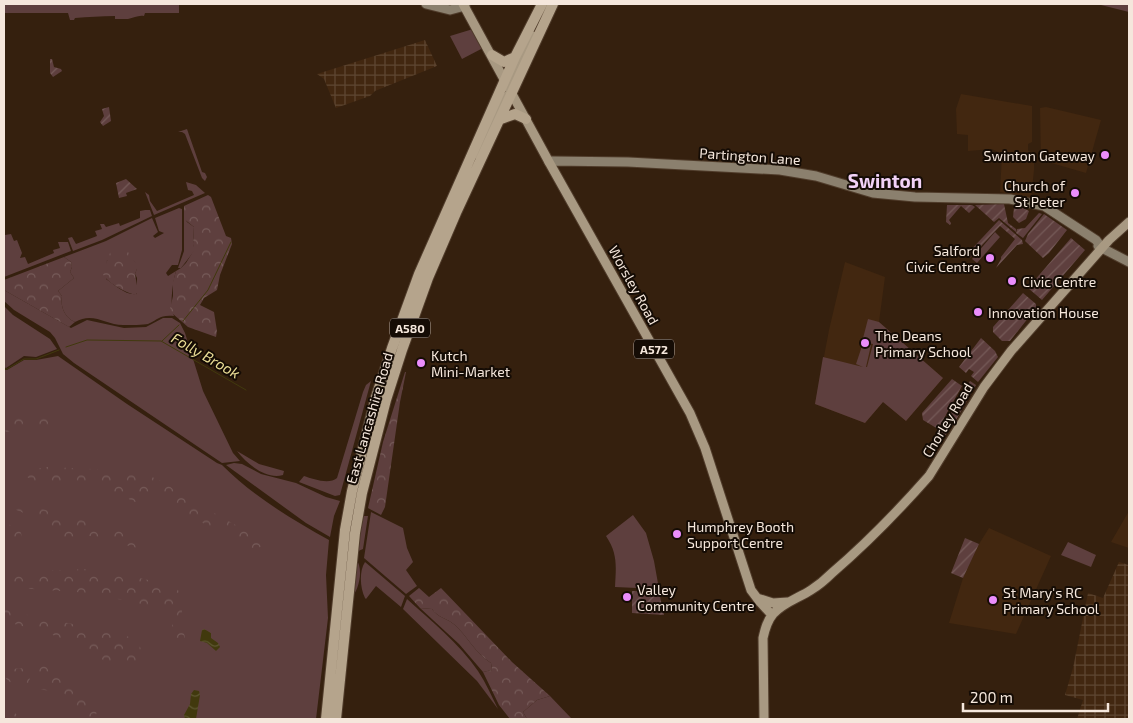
<svg xmlns="http://www.w3.org/2000/svg" width="1133" height="723" font-family="'Exo 2',sans-serif">
  <style>
    .built { fill: #422710 }
    .industrial { fill: url(#industrial-grid) }
    .green { fill: #5e3f3e; fill-rule: evenodd }
    .forest { fill: url(#forest-crowns) }
    .garden { fill: url(#garden-furrows) }
    .water { fill: url(#water-waves) }
    .lines { fill: none; stroke-linecap: round; stroke-linejoin: round }
    .stream { stroke: #41390d; stroke-width: 1 }
    .secondary-casing { stroke: #503c2b; stroke-width: 11 }
    .primary-casing { stroke: #503c2b; stroke-width: 11 }
    .trunk-casing { stroke: #503c2b; stroke-width: 12 }
    .secondary { stroke: #8b806e; stroke-width: 9 }
    .primary { stroke: #a89982; stroke-width: 9 }
    .trunk { stroke: #b5a48c; stroke-width: 10 }
    .poi-dot { fill: #eb8dfc; stroke: #150c05; stroke-width: 2 }
    .labels { text-anchor: middle; dominant-baseline: central; stroke-width: 4; stroke-linejoin: round; paint-order: stroke }
    .shield { fill: #150c05; stroke: #b2a59c; stroke-width: 1 }
    .shield-label { font-size: 12px; font-weight: bold; fill: #f5e7dc }
    .poi-label { font-size: 14px; fill: #f5e7dc; stroke: #150c05; text-anchor: start }
    .street-label { font-size: 14px; fill: #f5e7dc; stroke: #150c05 }
    .water-label { font-size: 15px; font-style: italic; fill: #e9dc95; stroke: #150c05 }
    .district-label { font-size: 19px; font-weight: bold; fill: #f2d2f7; stroke: #150c05 }
  </style>
  <defs>
    <pattern id="industrial-grid" width="8" height="8" patternUnits="userSpaceOnUse" patternTransform="scale(1.25)"><rect width="8" height="8" fill="#422710"/><path d="M0 4h8M4 0v8" fill="none" stroke="#5e4632"/></pattern>
    <pattern id="forest-crowns" width="20" height="18" patternUnits="userSpaceOnUse" patternTransform="scale(1.25)"><rect width="20" height="18" fill="#5e3f3e"/><path d="M2 6a3 3 0 1 1 6 0M12 15a3 3 0 1 1 6 0" fill="none" stroke="#765b59"/></pattern>
    <pattern id="garden-furrows" width="10" height="10" patternUnits="userSpaceOnUse" patternTransform="scale(1.25)"><rect width="10" height="10" fill="#5e3f3e"/><path d="M-1 1l2-2M0 10L10 0M9 11l2-2" fill="none" stroke="#765b59"/></pattern>
    <pattern id="water-waves" width="16" height="10" patternUnits="userSpaceOnUse" patternTransform="scale(1.25)"><rect width="16" height="10" fill="#41390d"/><path d="M0 5q4-4 8 0t8 0" fill="none" stroke="#5d5630"/></pattern>
  </defs>
  <rect width="100%" height="100%" fill="#35200e"/>
  <!-- built -->
  <path class="built" d="M961 94 1032 106V142L1028 144V151L1032 152 1034 158V170L1031 198 1000 192 1002 154 992 149 968 151V135L957 134 956 109Z
    M1046 107 1101 120 1086 173 1041 160 1040 108Z
    M845 262 885 277 879 322 943 378 906 421 883 402 865 423 815 404 829 330Z
    M1129 511V548L1111 542Z
    M989 528 1051 556 1016 634 949 623 963 578 979 544Z"/>
  <!-- industrial -->
  <path class="industrial" d="M425 40 437 66 375 91 370 96 336 108 324 79 317 74Z
    M1119 562 1129 565V719H1077L1083 700 1065 695 1073 668 1088 593 1103 598Z"/>
  <!-- green -->
  <path class="green" d="M4 4H179V13H145L144 16C138 15 134 18 128 19 124 19 119 19 115 19V16C101 16 88 17 75 18L74 20H70L68 13H4Z
    M1097 4H1129V12Z
    M473 29 483 48 462 59 450 36Z
    M187 129 202 172 205 173 207 177 205 181 202 178 185 134 182 132H178Z
    M186 182 196 185 205 193 154 215 145 192 149 195 150 201 157 211 194 195 192 191 188 190Z
    M179 208 182 209V250L178 265H172L166 273 168 276 176 271C173 281 169 307 174 316 158 315 160 319 148 324 144 325 130 325 125 325 106 326 94 311 75 322 65 318 60 307 62 296L58 291 74 278 70 272 72 267 71 262 64 257 106 241 152 218 158 232 153 236 155 238 164 233 159 231 155 218ZM107 260H133C137 265 138 267 135 274L137 278V294C126 296 115 285 106 279Z
    M145 210H150L152 216 102 240 73 251 68 238 72 237 76 244 97 236 95 231 102 229 100 224H104L106 227 119 223 120 226 140 218V211Z
    M184 217 187 222 194 227 193 244 195 250 181 268H178L184 251Z
    M4 232 5 235 11 234 14 241 17 240 22 253 20 258 25 257 28 264 54 253 53 250 60 248 58 242H68L71 251 4 277Z
    M995 232 1000 237 977 263 972 259Z
    M4 290 71 328 87 320 124 328 146 327 163 318H172L180 323 185 333 203 391 233 453 240 461 222 463 74 363 63 354 55 338 50 332 14 310 4 301Z
    M4 306 13 315 50 339 57 349 36 357 24 356 6 368 4 367Z
    M868 319 879 322 943 378 906 421 883 402 865 423 815 404 823 357 863 367 856 364 863 343 871 345 866 367H867L873 344 862 342Z
    M58 356 127 404 217 463 222 465C253 496 291 519 329 540L326 575 328 618 316 719H4V370H7L24 360H36Z
    M371 381 340 495 335 496 299 482 304 476C313 479 329 485 337 478L363 392 366 385Z
    M237 451 259 464 284 471 283 475C266 480 247 464 237 451Z
    M234 463 242 464 261 474 296 483 326 497 340 501 334 516 330 537 306 523 226 465Z
    M371 512 403 528 407 548 413 562 406 570 417 586 406 594 364 558Z
    M633 515 646 533 654 561 659 589 615 587C616 566 618 554 606 536Z
    M363 516H368L363 549 356 552Z
    M1068 542 1096 555 1091 567 1061 555Z
    M356 558C364 571 359 588 351 600Z
    M365 562 405 596 401 607 376 586 366 599 365 598C360 588 359 571 365 562Z
    M407 599C431 621 459 643 478 671 486 683 492 697 498 709L477 681 403 609Z
    M420 608 432 609C438 618 447 618 455 625 468 637 475 653 491 663L492 670 483 672 459 644Z
    M550 696 572 719H527L523 712 537 700Z"/>
  <!-- forest -->
  <path class="forest" d="M208 195 211 197 226 236 231 238 232 244 220 275 217 290 204 298 200 305 214 312 217 331 216 337 188 327 173 314 170 309 173 296V282L176 271 181 268 186 263 194 250 193 244 194 227 184 219V206Z
    M116 246 128 252 138 266 135 274 138 291 136 295C126 293 105 282 102 272 108 264 107 252 116 246Z
    M64 257 71 262 72 267 70 272 74 278 58 291 62 296C60 307 65 318 75 322L69 327 4 290V280Z
    M405 372H406L400 402 385 507 381 515 368 508 383 442Z
    M11 414H53L57 418 55 424 6 432 4 429V420Z
    M47 467 139 471 163 482 184 496 262 540 264 545 258 548H251L233 533 216 530 182 512 162 500 157 491 152 490 145 500 135 502 102 486 80 485 68 481 53 483H37L22 474 28 470Z
    M25 504 130 534 146 545 144 548H137L90 536 65 538 57 536C50 519 30 516 14 509Z
    M7 524C15 527 21 528 22 537L18 539 4 540V525Z
    M89 569 126 575 175 586 180 593 185 640 176 639 170 632 174 621V611L89 593 4 587V572Z
    M419 588 429 597 441 588 512 662 550 696 537 700 523 712 527 719H510L499 705 483 672 492 670 491 663C475 653 468 637 455 625 447 618 438 618 432 609L420 608 409 596Z
    M4 609 27 614 28 622 25 627 4 621Z
    M39 619H47L109 631 136 639 141 649 138 663H105L97 652 37 629Z
    M41 663 82 690 98 708 95 718 96 719H81L73 713 72 700 63 693 38 689 37 664Z
    M29 668 30 674 29 688 26 689 8 681 4 676 7 669Z
    M4 706 24 719H4Z"/>
  <!-- garden -->
  <path class="garden" d="M50 59H52L54 67 61 69 62 71 53 77 50 73Z
    M109 107 111 121 103 126 100 122 104 116 102 109Z
    M126 179 137 189 126 193 127 196 119 198 116 183Z
    M1004 204 1008 223 1016 229V232L999 218 994 222 975 205Z
    M947 205H972L975 207 969 213 961 206 949 220 951 223 950 225 946 222Z
    M1019 206 1029 211 1026 219 1019 223 1013 217 1014 208Z
    M1039 213 1042 214 1023 238 1016 233 1017 229 1025 228Z
    M1044 214 1067 230 1049 253 1043 258 1025 241 1028 234Z
    M999 220 1022 240 1023 244 1017 245 996 268 1001 259V257L1015 239 1000 226 970 258 967 254Z
    M1071 238 1085 250 1042 300 1028 288Z
    M1023 293 1036 304V308L1010 341H1002L993 332V327Z
    M981 338 995 351 998 357 978 382 971 376 974 372 969 369 966 373 959 367Z
    M952 379 962 386 938 429 923 420 922 413Z
    M970 381 976 385 956 420 940 443 936 438Z
    M965 538 979 544 963 578 951 573Z
    M632 591 659 592 664 615 632 613Z"/>
  <!-- water -->
  <path class="water" d="M204 629 211 633V638L218 643 220 647 216 651 207 643 200 641 202 630Z
    M194 690 199 691 200 695 196 719H185L184 715 190 704 191 694Z"/>
  <g class="lines">
    <!-- stream -->
    <path class="stream" d="M183 321 208 290 231 242
      M162 341 179 325
      M66 347 87 340 161 341 246 390
      M4 369H7L24 359H36L59 350"/>
    <defs>
      <path id="secondary" d="M426 4 450 10 465 6
        M549 162 552 161 628 162 780 170 816 176 873 193 915 197 1010 199 1044 206 1096 240 1102 248
        M1098 246 1129 262"/>
      <path id="primary" d="M463 4 549 162 690 413 705 448 751 590 760 602 772 615
        M506 80 512 79 533 36
        M476 154C485 139 498 101 510 94
        M757 598 773 603 788 602
        M764 719 763 638C765 629 767 621 773 614 784 602 799 598 811 590 819 585 826 579 832 573 867 543 899 510 929 476L984 387 1011 351 1109 240 1129 222"/>
      <path id="trunk" d="M492 55 504 62 515 57
        M501 119 515 114 526 119
        M326 719 345 530 352 491 376 397 392 348 419 274 515 57 542 4
        M336 719 355 533 362 493 386 400 402 350 428 278 456 213 553 4"/>
    </defs>
    <!-- secondary casing -->
    <use href="#secondary" class="secondary-casing"/>
    <!-- primary casing -->
    <use href="#primary" class="primary-casing"/>
    <!-- trunk casing -->
    <use href="#trunk" class="trunk-casing"/>
    <!-- secondary -->
    <use href="#secondary" class="secondary"/>
    <!-- primary -->
    <use href="#primary" class="primary"/>
    <!-- trunk -->
    <use href="#trunk" class="trunk"/>
  </g>
  <!-- markers -->
  <g class="poi-dot">
    <circle cx="1105" cy="155" r="5"/>
    <circle cx="1075" cy="193" r="5"/>
    <circle cx="990" cy="258" r="5"/>
    <circle cx="1012" cy="281" r="5"/>
    <circle cx="978" cy="312" r="5"/>
    <circle cx="865" cy="343" r="5"/>
    <circle cx="421" cy="363" r="5"/>
    <circle cx="677" cy="534" r="5"/>
    <circle cx="627" cy="597" r="5"/>
    <circle cx="993" cy="600" r="5"/>
  </g>
  <g class="labels">
    <!-- shield labels -->
    <g class="shield">
      <rect x="390" y="318.5" width="40" height="19" rx="4"/>
      <rect x="634" y="339.5" width="40" height="19" rx="4"/>
    </g>
    <g class="shield-label">
      <text x="410" y="328">A580</text>
      <text x="654" y="349">A572</text>
    </g>
    <!-- poi labels -->
    <g class="poi-label">
      <text x="1095" y="155" text-anchor="end">Swinton Gateway</text>
      <text x="1065" y="185" text-anchor="end">Church of<tspan x="1065" dy="16">St Peter</tspan></text>
      <text x="980" y="250" text-anchor="end">Salford<tspan x="980" dy="16">Civic Centre</tspan></text>
      <text x="1022" y="281">Civic Centre</text>
      <text x="988" y="312">Innovation House</text>
      <text x="875" y="335">The Deans<tspan x="875" dy="16">Primary School</tspan></text>
      <text x="431" y="355">Kutch<tspan x="431" dy="16">Mini-Market</tspan></text>
      <text x="687" y="526">Humphrey Booth<tspan x="687" dy="16">Support Centre</tspan></text>
      <text x="637" y="589">Valley<tspan x="637" dy="16">Community Centre</tspan></text>
      <text x="1003" y="592">St Mary's RC<tspan x="1003" dy="16">Primary School</tspan></text>
    </g>
    <!-- street labels -->
    <g class="street-label">
      <text transform="translate(750 156) rotate(4)">Partington Lane</text>
      <text transform="translate(634 285) rotate(61)">Worsley Road</text>
      <text transform="translate(369 418) rotate(-74)">East Lancashire Road</text>
      <text transform="translate(947 420) rotate(-59)">Chorley Road</text>
    </g>
    <!-- water labels -->
    <g class="water-label">
      <text transform="translate(206 355) rotate(30)">Folly Brook</text>
    </g>
    <!-- district labels -->
    <g class="district-label">
      <text x="885" y="180">Swinton</text>
    </g>
  </g>
  <!-- border -->
  <rect width="1133" height="723" fill="none" stroke="#f5e7dc" stroke-width="10"/>
  <!-- scale -->
  <path d="M963 703v8h145v-8" fill="none" stroke="#f5e7dc" stroke-width="2.5"/>
  <text x="970" y="703" font-size="15" fill="#f5e7dc" stroke="#150c05" stroke-width="4" paint-order="stroke">200 m</text>
</svg>
